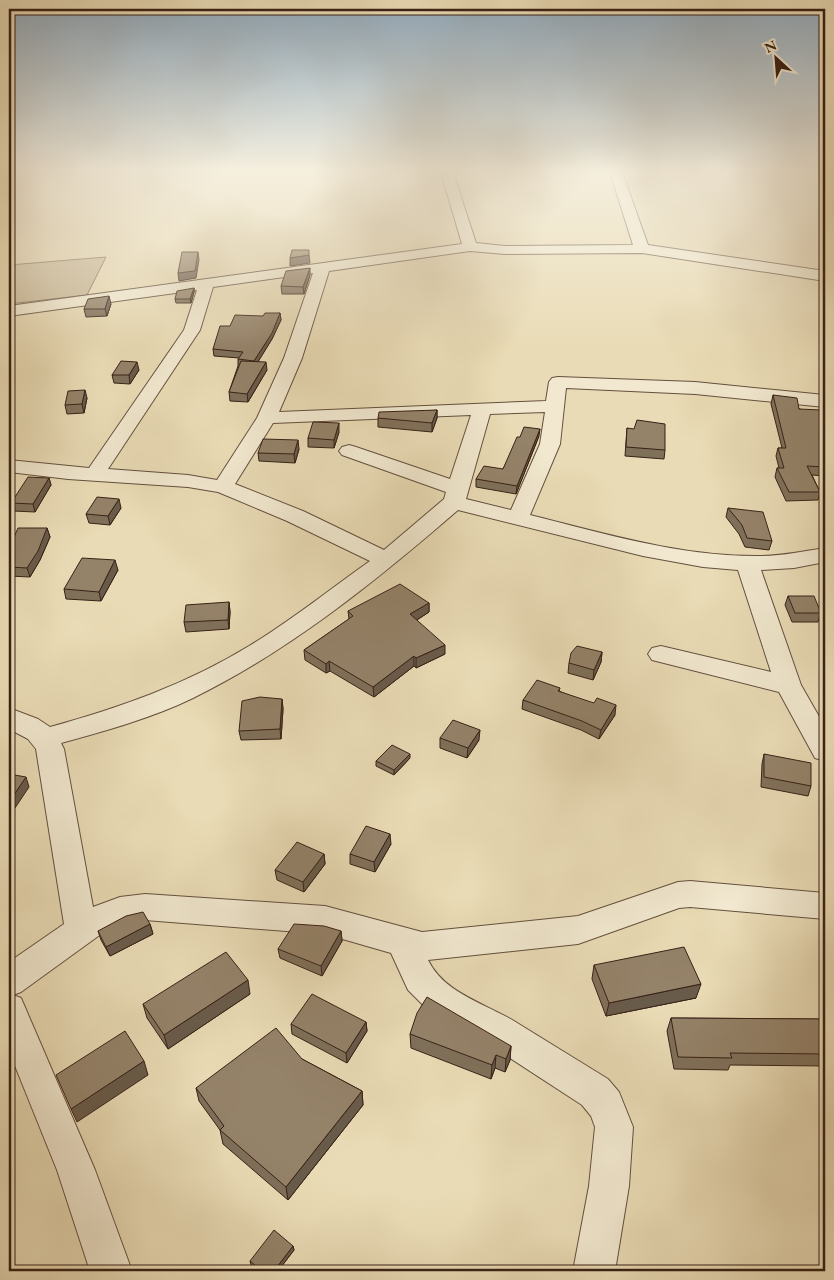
<svg xmlns="http://www.w3.org/2000/svg" width="834" height="1280" font-family="'EB Garamond',serif">
  <style>
    .green { fill: #cbbb9a; stroke: #826e58 }
    .lines { fill: none; stroke-linecap: round; stroke-linejoin: round }
    .minor-casing { stroke: #64503e; stroke-width: 2 }
    .minor { fill: #f1e8cf; fill-rule: evenodd }
    .wall { fill: #7f705a; stroke: #382116 }
    .shaded-wall { fill: #685b4a; stroke: #382116 }
    .building { fill: #948269; stroke: #382116 }
  </style>
  <rect width="100%" height="100%" fill="#e9dbb5"/>
  <filter id="stains"><feTurbulence type="fractalNoise" baseFrequency=".004" numOctaves="4"/><feColorMatrix values="0 0 0 0 .2 0 0 0 0 .09 0 0 0 0 .02 0 0 0 .5 -.17"/></filter>
  <radialGradient id="worn" r=".72"><stop offset=".6" stop-color="#630" stop-opacity="0"/><stop offset="1" stop-color="#630" stop-opacity=".3"/></radialGradient>
  <!-- green -->
  <path class="green" d="M106 257 87 295 9 304V265Z"/>
  <g class="lines">
    <defs>
      <path id="minor" d="M440 169H452L476 243 505 246 633 245 609 169H621L648 245 825 271V281L642 253 505 254 470 251 329 271 302 358 279 412 546 401 549 382 552 378 558 377 695 382 825 395V407L695 394 566 388 560 444 530 515C606 534 682 557 761 556 783 556 804 551 825 548V562L794 568 761 570 801 685 825 727V761L815 758 779 692 652 660 648 654 652 648 661 646 771 672 738 570 703 567 643 556 458 510C377 580 291 650 193 698 152 718 105 731 61 743L64 749 93 907 120 897 145 894 325 906 422 932 578 916 678 882 690 881 825 893V919L690 907 679 908 578 944 428 960C444 993 484 1003 514 1021 545 1040 577 1060 608 1079L619 1092 633 1127 629 1186 615 1271H573L589 1186 595 1127 591 1116 582 1105 487 1043 429 1011 408 990 391 953 325 934 145 920 108 929 21 992 13 995 21 998 95 1170 132 1271H90L57 1170 9 1051V962L64 924 36 749 28 739 9 729V708L38 719 50 727C119 708 187 684 249 646 291 621 330 589 370 561L287 521 218 492 188 487 68 479 9 472V460L89 468 184 330 197 290 9 316V306L462 244ZM313 273 284 358 257 418 217 480 188 475 108 469 200 330 213 287ZM545 412 540 444 511 510 466 499 490 414ZM471 415 450 479 356 447 349 445 342 447 339 451 342 455 446 492 444 499 384 550 303 511 235 484 273 423Z"/>
    </defs>
    <!-- minor casing -->
    <use href="#minor" class="minor-casing"/>
    <!-- minor -->
    <use href="#minor" class="minor"/>
  </g>
  <!-- wall -->
  <path class="wall" d="M310 275 304 294H282L281 286Z
    M194 288V292L191 303H176L175 299Z
    M111 304 107 316 86 317 84 309Z
    M280 313 281 320 272 339 258 361 267 370 248 402 230 401 229 392 238 366V359L239 358 214 356 213 349 230 326 263 316Z
    M139 370 130 384 114 383 112 375Z
    M773 395 825 422V476L812 475 820 492 818 500 786 501 775 477 777 468H779L776 456 778 448H782L771 404Z
    M87 398 84 413 67 414 65 405Z
    M437 410V418L432 432 378 427V418Z
    M627 428 665 450 664 459 625 456Z
    M339 432 334 448 308 447V438Z
    M539 436 516 494 476 487V479L503 469 520 437Z
    M299 449 295 463 259 461 258 453Z
    M49 478 51 485 35 512 13 511 11 503Z
    M121 508 110 525 89 523 86 514Z
    M728 508 772 541 769 550 745 547 739 534 726 517Z
    M47 528 50 537 40 560 30 577 9 576V548Z
    M118 570 101 601 66 599 64 589Z
    M788 596 821 613 818 622H792L785 605Z
    M229 602 230 612 229 629 186 632 184 622Z
    M429 603V612L417 620 445 654 416 668 414 666 374 697 330 671 326 673 305 660 304 650 349 619 348 611Z
    M602 652 601 662 593 680 568 673 569 663Z
    M560 688 559 691 615 715 599 739 581 730 522 709 523 700Z
    M282 699 283 709 281 739 241 740 239 731Z
    M440 738 479 740 467 758 440 748Z
    M764 754 811 786 808 796 761 787 762 764Z
    M410 758 394 775 376 766V761Z
    M391 844 375 872 350 864V854Z
    M324 854 325 864 304 892 277 880 275 870Z
    M150 924 153 934 110 956 101 940 98 931Z
    M341 931 342 941 322 976 280 958 278 949Z
    M594 965 696 998 606 1016 592 979Z
    M250 994 168 1049 147 1018 143 1004Z
    M824 1008H825V1063L824 1066 730 1065 728 1070 674 1069 667 1031 671 1018 819 1019Z
    M366 1022 367 1031 347 1063 292 1034 291 1024Z
    M410 1034 511 1046 510 1060 505 1072 495 1068 491 1079 411 1048Z
    M302 1059 362 1091 363 1105 288 1200 223 1144 220 1130 199 1101 196 1088Z
    M293 1246 294 1250 278 1271H258L251 1265 250 1261Z"/>
  <!-- shaded-wall -->
  <path class="shaded-wall" d="M198 252 199 260 196 278 179 281 178 273Z
    M309 255 310 263 290 266V258Z
    M310 268V275L304 294 303 287Z
    M194 288V292L191 303 190 299Z
    M109 296 111 304 107 316 105 309Z
    M280 313 281 320 272 339 255 367 254 361Z
    M137 362 139 370 130 384 129 375Z
    M266 362 267 370 248 402 247 394Z
    M85 390 87 398 84 413 82 404Z
    M437 410V418L432 432V423Z
    M339 423V432L334 448V440Z
    M540 429 539 436 516 494 517 486Z
    M298 440 299 449 295 463 294 454Z
    M49 478 51 485 35 512 33 504Z
    M119 499 121 508 110 525 108 516Z
    M47 528 50 537 40 560 30 577 27 568Z
    M115 560 118 570 101 601 99 592Z
    M229 602 230 612 229 629 228 620Z
    M429 603V612L410 624V614Z
    M445 645V654L416 668V658Z
    M602 652 601 662 593 680 594 670Z
    M414 656V666L374 697 373 687Z
    M329 661 330 671 326 673V664Z
    M282 699 283 709 281 739 280 729Z
    M616 705 615 715 599 739 601 730Z
    M480 730 479 740 467 758 468 748Z
    M410 754V758L394 775V770Z
    M26 777 29 787 9 817V802Z
    M390 834 391 844 375 872 374 862Z
    M324 854 325 864 304 892 303 882Z
    M150 924 153 934 110 956 106 947Z
    M341 931 342 941 322 976 321 966Z
    M248 980 250 994 168 1049 164 1035Z
    M701 984 696 998 606 1016 609 1003Z
    M366 1022 367 1031 347 1063 346 1053Z
    M511 1046 510 1060 505 1072 506 1059Z
    M496 1055 495 1068 491 1079 492 1065Z
    M144 1061 148 1075 77 1122 71 1109Z
    M362 1091 363 1105 288 1200 286 1187Z
    M293 1246 294 1250 278 1271H274Z"/>
  <!-- building -->
  <path class="building" d="M292 250H309V255L290 258Z
    M182 252H198L195 271 178 273Z
    M310 268 303 287 281 286 286 271Z
    M194 288 190 299H175L177 291Z
    M109 296 105 309H84L88 299Z
    M265 313H280L272 333 254 361 238 359 243 352 213 349 220 326H230L235 315 263 316Z
    M121 361 137 362 129 375H112Z
    M241 361 266 362 247 394 229 392Z
    M85 390 82 404 65 405 68 391Z
    M773 395 797 398 799 409 821 410 825 422V467L807 466 820 492H789L777 468H784L778 448H786Z
    M437 410 432 423 378 418 379 412Z
    M637 420 665 424V450L626 447 627 428 634 429Z
    M313 422 339 423 334 440 308 438Z
    M524 427 540 429 517 486 476 479 484 466 503 469 517 437H520Z
    M263 439 298 440 294 454 258 453Z
    M28 477 49 478 33 504 11 503Z
    M97 497 119 499 108 516 86 514Z
    M728 508 763 512 772 541 747 538 742 525Z
    M18 528H47L38 551 27 568 9 567V548Z
    M82 558 115 560 99 592 64 589Z
    M400 584 429 603 410 614 445 645 416 658 414 656 373 687 329 661 326 664 304 650 353 616 348 611Z
    M788 596H814L821 613H795Z
    M229 602 228 620 184 622 186 605Z
    M577 646 602 652 594 670 569 663 571 653Z
    M537 680 560 688 558 691 594 703 597 698 616 705 601 730 582 721 523 700Z
    M260 697 282 699 280 729 239 731 242 701Z
    M453 720 480 730 468 748 440 738Z
    M392 745 410 754 394 770 376 761Z
    M764 754 811 763V786L764 777Z
    M9 774 26 777 9 802Z
    M366 826 390 834 374 862 350 854Z
    M297 842 324 854 303 882 275 870Z
    M143 912 150 924 106 947 98 931 126 916Z
    M294 924 324 926 341 931 321 966 278 949Z
    M684 947 701 984 609 1003 594 965Z
    M226 952 248 980 164 1035 143 1004Z
    M312 994 366 1022 346 1053 291 1024Z
    M427 997 511 1046 506 1059 496 1055 492 1065 410 1034 417 1013Z
    M671 1018 825 1019V1054L730 1053 732 1058 678 1057Z
    M276 1028 302 1059 362 1091 286 1187 220 1130 224 1126 196 1088Z
    M125 1031 144 1061 71 1109 56 1075Z
    M274 1230 293 1246 274 1271H262L250 1261Z"/>
  <!-- sky -->
  <linearGradient id="sky" x2="0" y2="1"><stop stop-color="#90aabe"/><stop offset="0.49" stop-color="#f5efde"/><stop offset="1" stop-color="#f5efde" stop-opacity="0"/></linearGradient>
  <rect width="834" height="348" fill="url(#sky)"/>
  <!-- margin -->
  <rect width="834" height="1280" fill="none" stroke="#e9dbb5" stroke-width="30"/>
  <rect x="10" y="10" width="814" height="1260" fill="none" stroke="#382116" stroke-width="2.5"/>
  <rect x="15" y="15" width="804" height="1250" fill="none" stroke="#382116"/>
  <!-- north arrow -->
  <g transform="translate(776 58) rotate(334)" stroke="#f1e8cf" stroke-width="4" paint-order="stroke">
  <path d="M0-4L9 19L0 12L-9 19Z" fill="#382116"/>
  <text y="-8" font-size="14" font-weight="bold" text-anchor="middle" fill="#382116">N</text>
  </g>
  <rect width="100%" height="100%" filter="url(#stains)"/>
  <rect width="100%" height="100%" fill="url(#worn)"/>
</svg>
